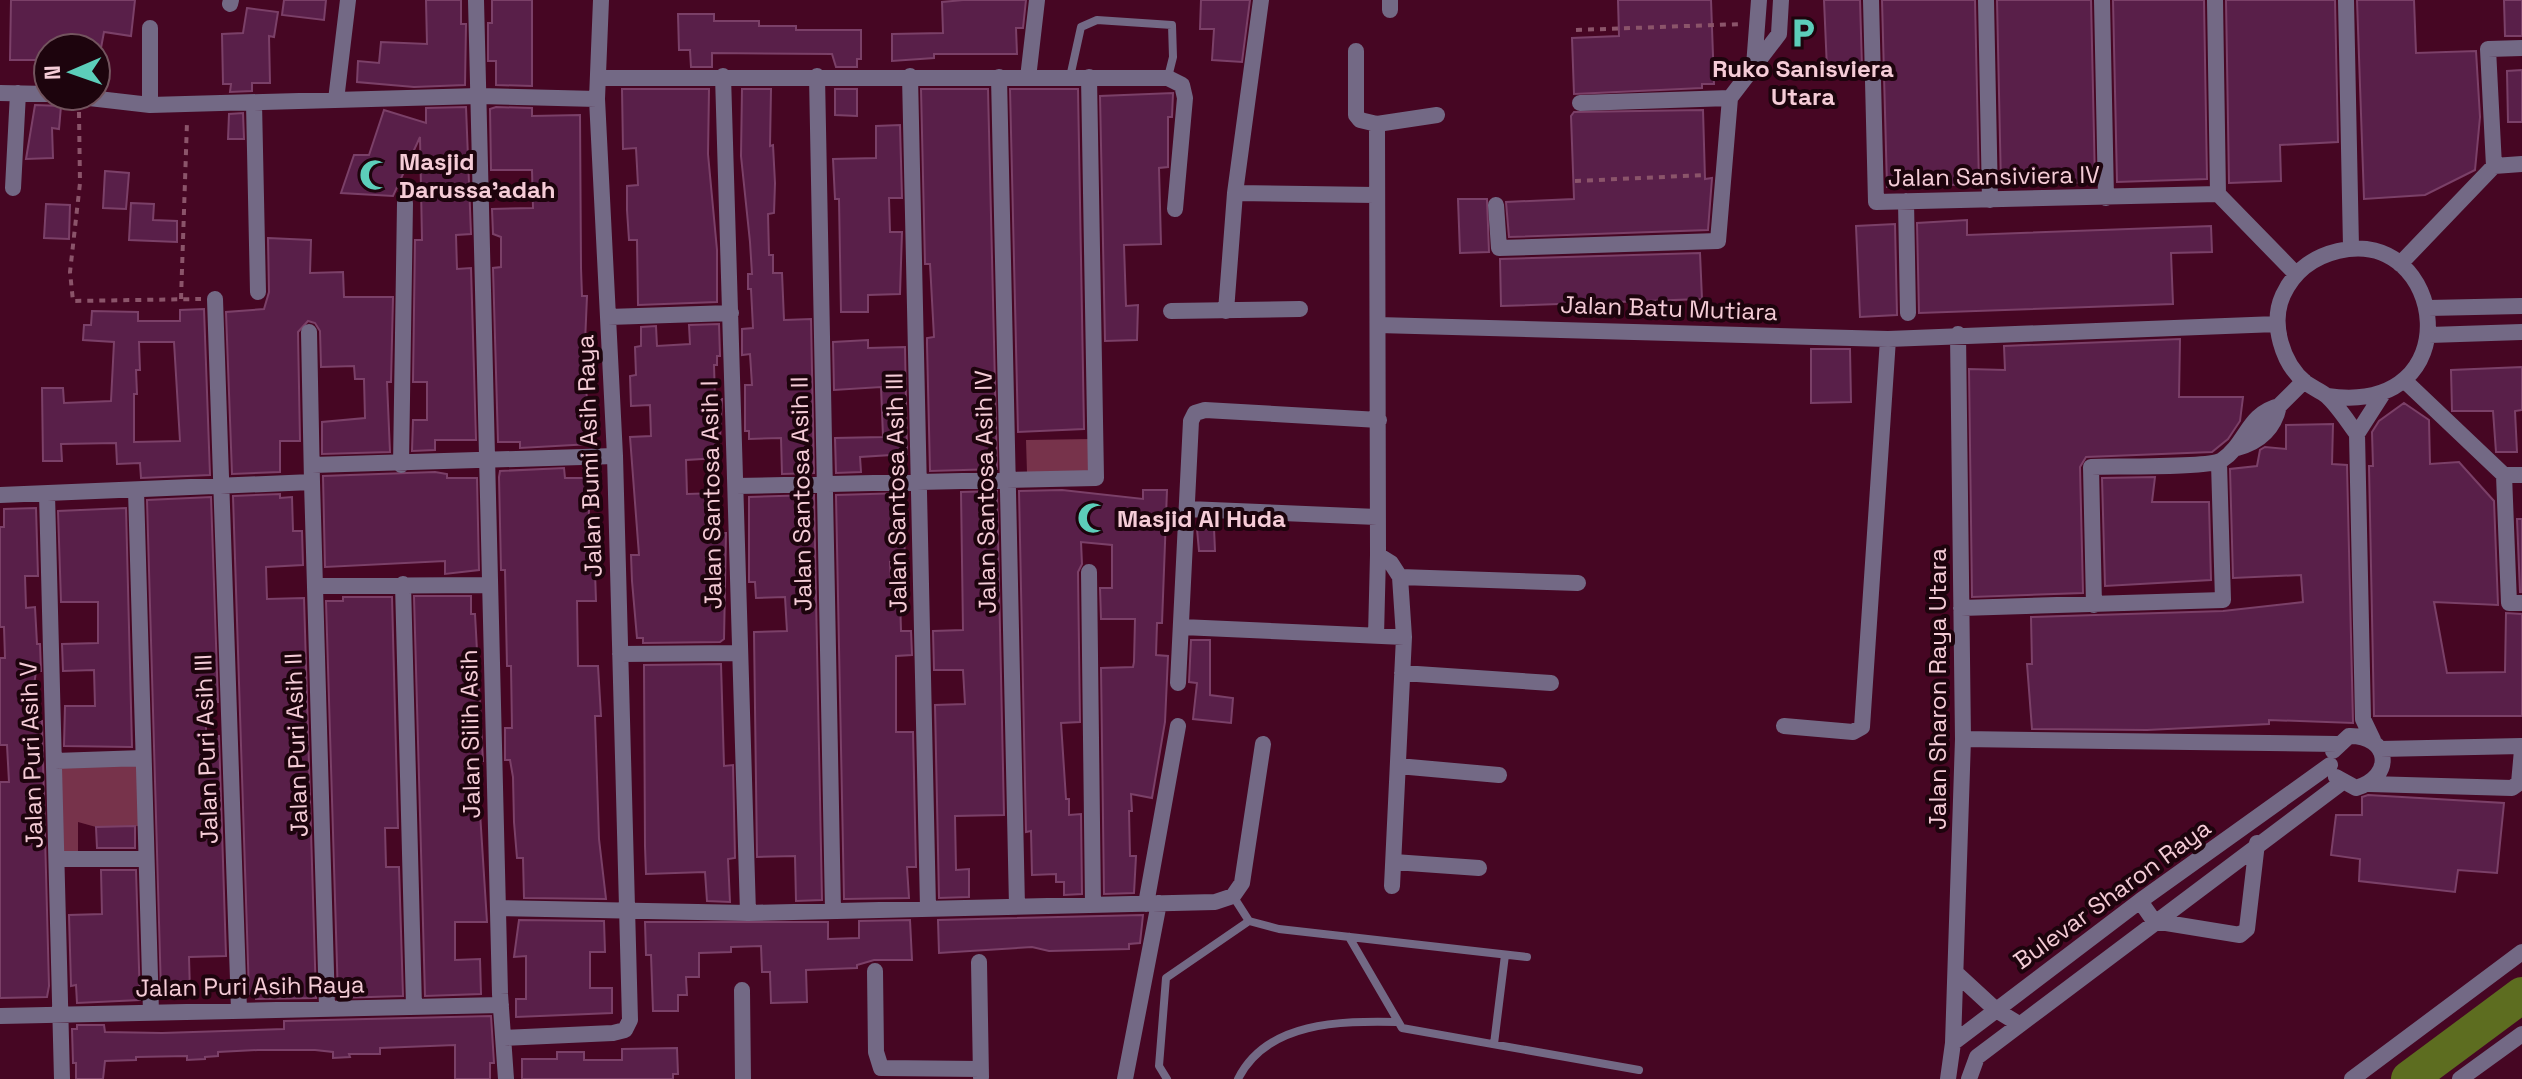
<svg xmlns="http://www.w3.org/2000/svg" width="2522" height="1079" font-family="'Space Grotesk',sans-serif">
  <style>
    .green { fill: #77334b }
    .lines { fill: none; stroke-linecap: round; stroke-linejoin: round }
    .river { stroke: #5d6d20; stroke-width: 36 }
    .building { fill: #591f49; stroke: #7b4068; stroke-width: 2; fill-rule: evenodd }
    .path { stroke: #8b546a; stroke-width: 4; stroke-dasharray: 6 6; stroke-linecap: butt }
    .service { stroke: #736985; stroke-width: 8 }
    .minor { stroke: #736985; stroke-width: 16 }
    .labels { text-anchor: middle; dominant-baseline: central; stroke-width: 8; stroke-linejoin: round; paint-order: stroke }
    .poi-label { font-size: 24px; font-weight: bold; fill: #f5ccd7; stroke: #1d040d; text-anchor: start }
    .street-label { font-size: 24px; fill: #f5ccd7; stroke: #1d040d }
  </style>
  <rect width="100%" height="100%" fill="#460623"/>
  <!-- green -->
  <path class="green" d="M1093 439V472L1027 473 1026 440Z
    M59 764H141L142 826 96 827 78 822V852L61 853Z"/>
  <g class="lines">
    <!-- river -->
    <path class="river" d="M2409 1079 2522 995"/>
  </g>
  <!-- building -->
  <path class="building" d="M11 0H135L131 36 104 32 101 48H48V60H10Z
    M284 0H326L324 20 282 15Z
    M426 0H461V24H466L465 85 414 87 357 82 358 61 379 63 381 42 427 44Z
    M492 0H532V86L496 85V61H488V23H492Z
    M963 0H1026L1023 28H1016L1017 54H934V58L892 61V34L943 33 942 2Z
    M1201 0H1250L1242 62 1212 60 1214 29H1200Z
    M1618 0H1711L1714 84H1702V88L1574 94 1572 38 1619 36Z
    M1824 0H1860L1862 67 1827 69Z
    M1882 0H1975L1979 184 1887 187Z
    M1997 0H2091L2095 182 2001 186Z
    M2113 0H2204L2207 179 2117 182Z
    M2226 0H2335L2338 142 2280 145 2281 181 2229 183Z
    M2357 0H2414L2416 53 2476 51 2480 117 2475 170 2425 195 2364 199Z
    M2504 0H2522V36H2505Z
    M247 8 278 12 274 37 269 36 270 83H252V91L230 92 231 84H223L222 34 243 33Z
    M678 14H714V21H759V26H796V30H861V59H857V67H836L832 54 712 53V67H691L690 50H679Z
    M2522 70V122H2508L2507 71Z
    M622 89H709L708 154 717 250V302L638 305 637 240H629L627 210V186L638 185 636 148 623 149Z
    M742 89H771L770 146 773 145 775 183 774 213 768 214 769 255H773V273H782L784 320 811 319 814 473 782 474 781 438 749 439V431H745V385H752L750 354 742 355V329L753 328 751 289H748V274H752L750 242 741 156Z
    M835 89H857V116L835 115Z
    M921 89H988L997 469 930 471 927 344V338L934 337 930 264H925Z
    M1010 89H1078L1084 429 1018 432Z
    M1173 93 1172 117H1168V167L1159 168 1161 244 1124 245 1126 306 1138 305 1137 340 1105 341 1100 96Z
    M35 105 61 106 59 129 52 128 53 158 26 159Z
    M466 107 471 234 456 235 457 269 471 268 476 440H435V450L412 451 413 420H427V382H413L415 240H422L420 137 393 196 341 193 354 155H369L384 110 426 123V108Z
    M496 107 532 108V116L580 115 581 268 582 296H587L584 366 591 444 520 448V442H498L493 268 501 267V237L493 234 492 209 533 208 532 170H491L490 109Z
    M1703 110 1705 179 1712 178 1708 230 1509 237 1506 202 1574 199 1571 116 1574 112Z
    M243 113 244 139H228L229 114Z
    M900 125 902 198H889L890 232H902L900 294 868 295V312H841L839 199H835L833 159 876 158V126Z
    M105 171 129 173 126 209 103 208Z
    M1458 199H1487L1489 252 1460 253Z
    M131 203 154 204 153 220 177 221V242L129 240Z
    M46 204 70 205 69 239 44 238Z
    M1967 220V235L2211 226 2212 252 2171 253 2173 304 1919 313 1917 223Z
    M1895 224 1897 315 1860 317 1856 226Z
    M268 238 311 240 310 273 343 272 344 297H393L391 382H387L390 452 322 454V422L365 418 364 379H355L354 366 321 367 320 331 315 323 308 321 298 332 300 441H280V472L232 474 226 312 264 309 269 292Z
    M1700 253 1702 299 1501 306 1500 259Z
    M204 309 210 475 141 478 140 463 117 464 116 443 61 444 62 461H43L42 388H63L64 403 111 401 114 342 83 340 84 325H91L92 311 138 312V321H180V310ZM139 342H174L180 441 134 442V394H137L136 370H140Z
    M719 324 720 356H717V365H714L715 399H722L719 458 686 460 687 494 717 493 719 533H726L724 639 720 642 643 643V638H637L632 581 631 555H639L630 437 651 436 650 405 631 406 630 376 636 375 635 347 641 346V327L656 326 657 346 690 344 689 325Z
    M2180 339 2179 397H2243L2240 421 2228 439 2212 452 2086 457 2080 467 2083 593 1972 597 1969 369 2005 370 2004 346Z
    M868 340V348L905 347 907 454 860 457 861 472 836 473 835 438 883 437 881 387 834 390 833 342Z
    M1811 349H1850L1851 402 1811 403Z
    M2522 367V410L2515 411 2517 452H2496L2493 411H2452L2451 370Z
    M2404 403 2429 420 2430 464 2459 462 2494 501 2498 605 2434 602 2447 673 2505 672 2506 613 2522 614V716H2374L2369 466H2373L2372 432 2379 421Z
    M2333 424 2332 464 2347 465 2353 723 2269 720V724L2147 730 2032 729 2027 664H2032L2031 617 2223 611 2303 602 2301 575 2233 578 2230 469 2257 466 2260 450 2265 447 2286 449V425Z
    M564 468 565 478H590L588 543 594 542 596 601H577L578 666H598L601 716H595L599 839 606 899 524 898 523 858H517L514 822 513 777 510 760H505V728H512L511 666H507L505 570H501L499 477 500 471Z
    M435 472 447 474V478H477L479 570 445 574V561L325 567 323 476Z
    M2155 477 2152 502H2209L2211 580 2105 586 2102 478Z
    M1062 490 1143 499V490H1167L1162 623H1157L1156 655 1168 656 1165 722 1152 798 1131 794 1132 811H1129L1130 856H1136L1134 893 1104 894 1101 668 1133 667 1134 662 1135 619H1101L1100 588H1112V545L1081 542 1082 564 1078 572 1080 722 1061 723 1066 799H1069V815L1081 814 1082 894 1064 895V882H1056V874L1032 875 1031 831 1026 832 1019 491Z
    M997 491 1004 815 955 816 956 870 969 869V897L939 898 935 705 965 704 963 670H934L933 631 963 630 961 492Z
    M903 493 905 562H890L892 597H900L901 631H911L912 655 896 656V732H913L916 867H907L909 898 844 899 836 495Z
    M280 494V498L292 497 293 531H302L303 565 266 567 267 599 304 598 316 998 256 999V994H249L233 496Z
    M814 495 822 900 796 901 795 856 757 857 754 632 787 631 785 597 756 598 755 582H749V497Z
    M211 497 218 702H206V736H219L226 956 189 957 190 992H161L147 500Z
    M36 508 38 576H25L26 608 35 607 37 644H40L41 671H36L34 686 35 721H42L49 986 47 997 0 998V782H9L7 745H0V658H5L4 627H0V527H4V509Z
    M126 508 132 747 64 746 65 706H95L94 670 63 671 62 644 98 643V602H61L58 511Z
    M2517 519H2522V592H2520Z
    M1214 528 1215 551H1199L1197 529Z
    M414 596H471V614H475L483 761H478L479 797 487 922H455V960L480 959 481 994 425 996Z
    M343 597H392L398 828H385L386 867H399L403 996 338 998 326 601H343Z
    M1191 640H1210V695L1233 698 1231 723 1193 719 1197 683 1189 682Z
    M721 664 724 766 733 765 735 858 728 859 730 902 707 901 705 872 646 874 645 846 644 665Z
    M2368 795 2504 803 2497 873 2458 870 2455 892 2359 881 2360 859 2331 855 2336 815H2362V797Z
    M135 826V848H97L96 827Z
    M101 870H136L140 1000 77 1003 76 985 71 986 69 915 102 914Z
    M1143 915 1140 943 1129 944V949L1049 951 1032 947 939 953 938 920Z
    M519 920 604 921 605 952H590V988H612V1013L516 1017V999H526V956L514 957Z
    M910 920 912 960H874L857 965V968L806 970 807 1002 771 1003 770 972H762L761 946 731 947V952L699 953V977H686L687 995H678V1011H653L651 955H646L645 922H828V939L859 938V921Z
    M491 1016 494 1063H490V1079H455V1045L380 1048V1054H349L350 1057 333 1058V1052L315 1050H258L218 1052V1056L205 1057V1059L187 1060V1056L136 1057V1060L105 1061 103 1079H76V1063H73L72 1029H77V1025H104L105 1032 162 1033 284 1029V1021Z
    M677 1048 678 1074H673V1079H522V1059H557V1052H584V1060H622V1049Z"/>
  <g class="lines">
    <!-- path -->
    <path class="path" d="M1576 30 1743 24
      M79 112 80 183 70 272 73 301 201 299
      M1575 181 1706 175
      M181 299 187 122"/>
    <!-- service -->
    <path class="service" d="M1070 77 1081 27 1097 20 1172 25 1173 57 1168 77
      M1233 896 1249 921 1279 929 1527 957
      M1349 937 1402 1028 1639 1070
      M1494 1044 1505 955
      M1167 1079 1159 1066 1166 978 1249 921
      M1238 1079C1267 1021 1341 1021 1397 1022"/>
    <!-- minor -->
    <path class="minor" d="M476 0 500 994 506 1079
      M1871 0 1876 202 2218 194
      M1986 0 1990 200
      M2102 0 2106 198
      M2215 0 2218 194 2296 274
      M2346 0 2351 247
      M230 4 231 0
      M1390 10V0
      M2522 48 2488 49 2494 166 2522 164
      M1356 51V115L1360 120 1377 124
      M1754 66 1759 0
      M723 76 748 913
      M817 76 833 911
      M910 76 928 908
      M999 77 1017 906
      M599 78H1168L1182 85 1185 98 1175 209
      M1028 78 1037 0
      M0 93 48 94
      M72 96 150 105 479 96 597 99
      M336 100 348 0
      M254 103 258 292
      M1580 103 1730 98
      M150 105V28
      M13 188 18 93
      M1235 193 1375 195
      M1906 201 1908 313
      M1496 205 1499 248 1718 241 1730 98 1779 34 1781 0
      M2400 264 2494 166
      M215 299 239 1010
      M2428 308 2522 306
      M1171 311 1300 309
      M1226 311 1235 193 1261 0
      M608 317 731 313
      M1378 325 1888 339 2277 324
      M2429 335 2522 332
      M2405 381 2504 475
      M2327 396C2473 417 2446 225 2338 251 2313 257 2294 271 2283 295 2270 323 2282 364 2306 383 2313 388 2321 391 2327 396 2338 406 2348 422 2357 434
      M2279 406 2304 381
      M2357 434 2363 719 2373 740
      M2357 434 2382 395
      M312 465 615 456
      M401 465 405 203
      M2522 475H2504L2509 603H2522
      M312 482 327 1007
      M736 486 1096 478 1089 77
      M136 490 151 1012
      M47 494 62 1079
      M0 495 312 482 309 332
      M1188 509 1377 517
      M1089 572 1093 905
      M1400 577 1578 583
      M403 584 414 1007
      M315 586 490 585
      M2094 605 2091 467C2112 466 2211 468 2222 460 2247 443 2247 414 2279 406 2274 429 2259 442 2237 448
      M1961 608 2223 600 2219 463
      M1182 627 1404 637
      M1376 636 1378 555
      M620 654 739 653
      M1402 673 1551 683
      M1178 683 1191 421 1195 413 1205 410 1379 420
      M1784 726 1853 732 1862 727 1888 339
      M1963 739 2337 744
      M2380 749 2522 746
      M2333 751 2349 736C2390 735 2395 777 2356 788L2336 777
      M55 761 143 758
      M1398 766 1499 775
      M2370 784 2512 788 2519 783 2522 750
      M58 859H146
      M1394 862 1479 868
      M1392 886 1404 637 1400 577 1391 563 1378 555 1377 124 1437 115
      M2140 901 2154 921 2240 935 2247 929 2257 843
      M1146 904 1178 726
      M498 908 748 913 1215 902 1233 896 1242 883 1263 744
      M979 962 981 1077
      M875 971 876 1052 881 1068 981 1069
      M1958 975 1996 1010 2019 1024
      M742 990 743 1079
      M0 1016 501 1005
      M504 1038 613 1033 625 1030 630 1020 615 456 597 99 601 0
      M1953 1043 1963 739 1958 334
      M1125 1079 1159 903
      M1948 1079 1953 1043 2140 901 2330 765
      M1969 1079 1977 1057 2341 783
      M2352 1079 2522 952
      M2460 1079 2522 1034"/>
  </g>
  <!-- icons -->
  <defs>
    <symbol id="parking-bare" viewBox="-9 -9 18 18"><path d="M-3.5-5.5H1a3.5 3.5 0 0 1 0 7H-1V5.5H-3.5ZM-1-3.4V-.6H.8a1.4 1.4 0 0 0 0-2.8Z" fill="#5cceba" stroke="#1d040d" stroke-width="2.5" paint-order="stroke"/></symbol>
    <symbol id="mosque-bare" viewBox="-9 -9 18 18"><path d="M3.5-4.9A6 6 0 1 0 3.5 4.9A5 5 0 1 1 3.5-4.9Z" fill="#5cceba" stroke="#1d040d" stroke-width="2.5" paint-order="stroke"/></symbol>
  </defs>
  <g fill-rule="evenodd">
    <use href="#parking-bare" x="1781" y="11" width="44" height="44"/>
    <use href="#mosque-bare" x="353" y="153" width="44" height="44"/>
    <use href="#mosque-bare" x="1071" y="496" width="44" height="44"/>
  </g>
  <g class="labels">
    <!-- poi labels -->
    <g class="poi-label">
      <text x="1803" y="68" text-anchor="middle">Ruko Sanisviera<tspan x="1803" dy="28">Utara</tspan></text>
      <text x="399" y="161">Masjid<tspan x="399" dy="28">Darussa'adah</tspan></text>
      <text x="1117" y="518">Masjid Al Huda</text>
    </g>
    <!-- street labels -->
    <g class="street-label">
      <text transform="translate(1994 176) rotate(-1)">Jalan Sansiviera IV</text>
      <text transform="translate(1669 308) rotate(2)">Jalan Batu Mutiara</text>
      <text transform="translate(589 456) rotate(-92)">Jalan Bumi Asih Raya</text>
      <text transform="translate(985 492) rotate(-91)">Jalan Santosa Asih IV</text>
      <text transform="translate(896 493) rotate(-91)">Jalan Santosa Asih III</text>
      <text transform="translate(801 494) rotate(-91)">Jalan Santosa Asih II</text>
      <text transform="translate(711 495) rotate(-91)">Jalan Santosa Asih I</text>
      <text transform="translate(1937 689) rotate(-90)">Jalan Sharon Raya Utara</text>
      <text transform="translate(470 734) rotate(-91)">Jalan Silih Asih</text>
      <text transform="translate(296 745) rotate(-92)">Jalan Puri Asih II</text>
      <text transform="translate(206 749) rotate(-92)">Jalan Puri Asih III</text>
      <text transform="translate(31 755) rotate(-92)">Jalan Puri Asih V</text>
      <text transform="translate(2112 894) rotate(-36)">Bulevar Sharon Raya</text>
      <text transform="translate(250 986) rotate(-1)">Jalan Puri Asih Raya</text>
    </g>
  </g>
  <!-- north arrow -->
  <g transform="translate(72 72) rotate(268)"><circle r="38" fill="#1d040d" stroke="#73545e" stroke-width="2"/>
  <path d="M0-6L14 30L0 20L-14 30Z" fill="#5cceba"/>
  <text y="-12" font-size="22" font-weight="bold" text-anchor="middle" fill="#f5ccd7">N</text>
  </g>
</svg>
